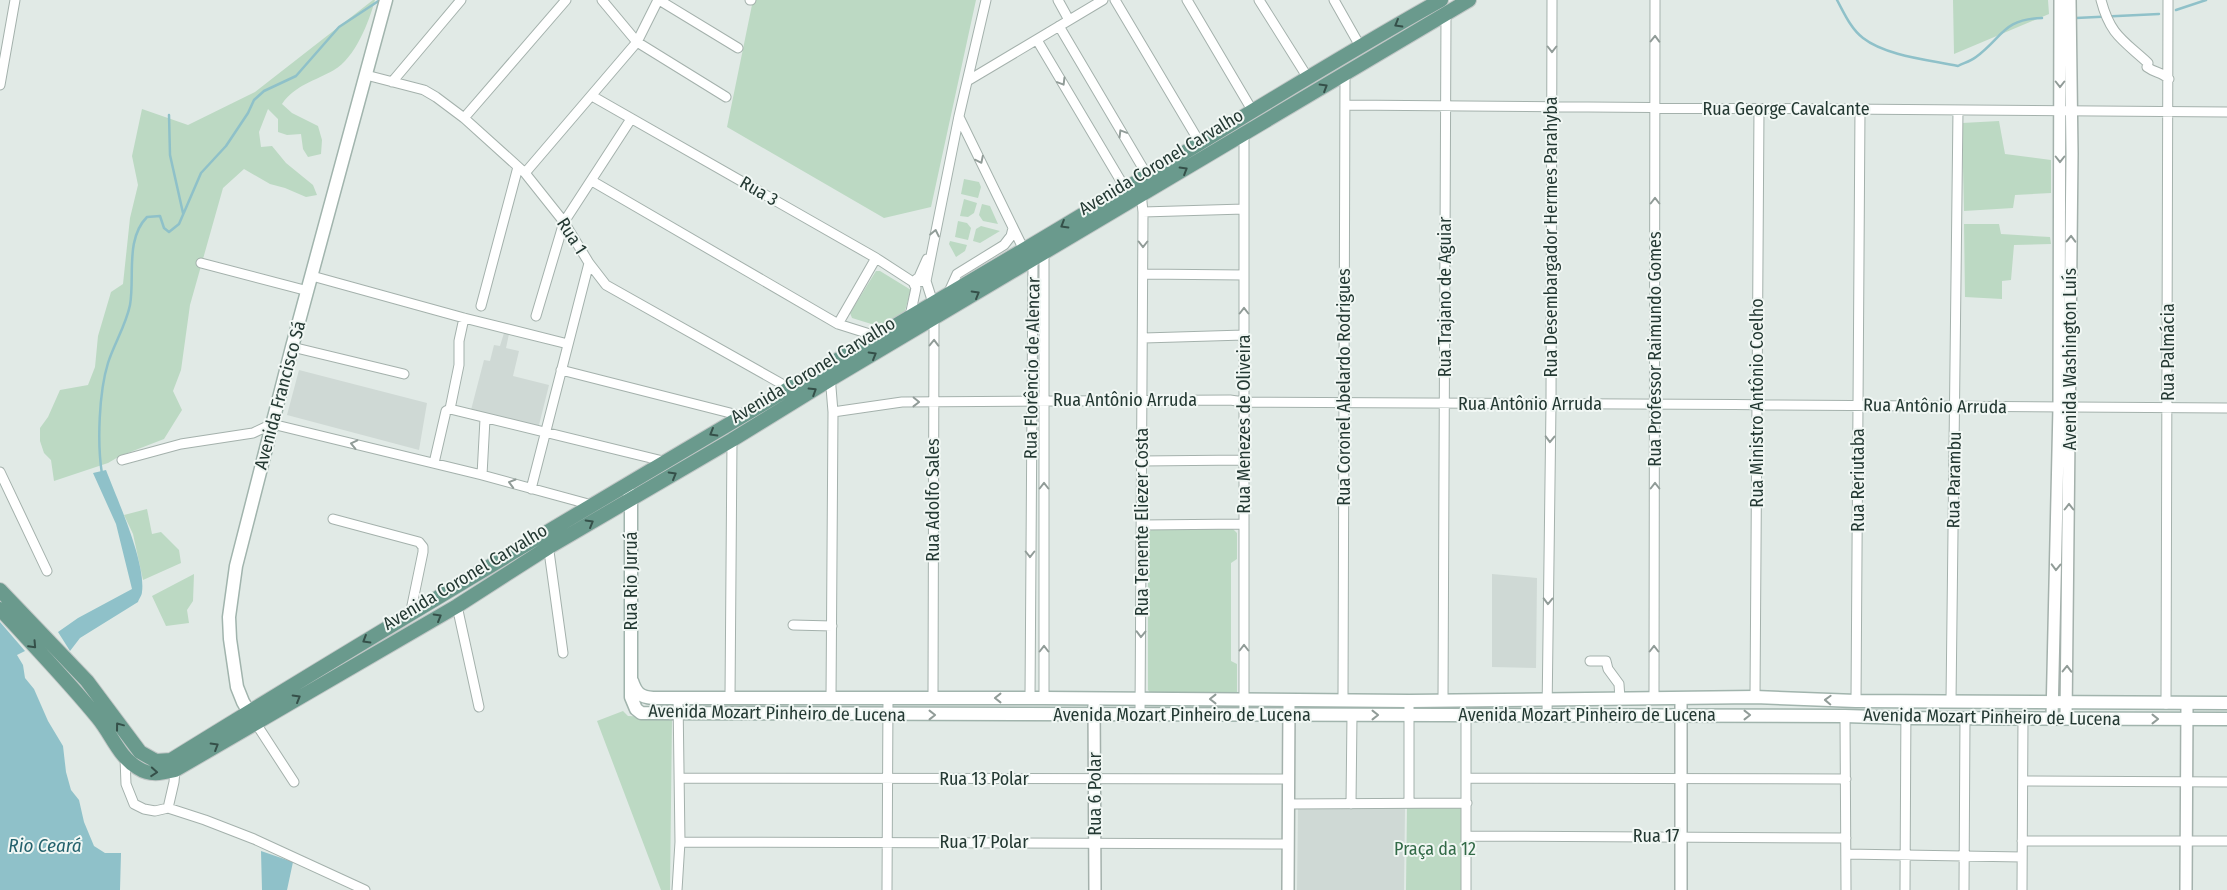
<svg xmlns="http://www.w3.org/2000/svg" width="2227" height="890" font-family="'Fira Sans Condensed',sans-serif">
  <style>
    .built { fill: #cfd9d5 }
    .green { fill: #bcd9c3 }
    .water { fill: #8fc1c9 }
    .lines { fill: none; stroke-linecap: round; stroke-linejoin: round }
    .stream { stroke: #8fc1c9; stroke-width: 2.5 }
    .minor-casing { stroke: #a4b1ac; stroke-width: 11 }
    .tertiary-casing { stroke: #a4b1ac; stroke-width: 14 }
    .secondary-casing { stroke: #a1b4ad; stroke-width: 15 }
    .primary-casing { stroke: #c1c7c6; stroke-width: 16 }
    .minor { stroke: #fff; stroke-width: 9 }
    .tertiary { stroke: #fff; stroke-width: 11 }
    .secondary { stroke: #fff; stroke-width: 12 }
    .primary { stroke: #6a9a8d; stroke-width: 14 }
    .oneway { stroke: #355049 }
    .oneway2 { stroke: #919c98 }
    .labels { text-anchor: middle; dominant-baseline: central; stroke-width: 4; stroke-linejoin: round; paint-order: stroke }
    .street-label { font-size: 18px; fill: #233832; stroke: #f1f7f4 }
    .park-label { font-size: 18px; fill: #326a47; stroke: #f1f7f4 }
    .water-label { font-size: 19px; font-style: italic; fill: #24626d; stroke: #f1f7f4 }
  </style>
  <rect width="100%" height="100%" fill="#e1eae6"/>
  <!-- built -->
  <path class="built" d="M504 333 509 334 506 348 519 351 513 376 549 385 539 425 533 426 471 410 484 360 490 361 494 345 500 346Z
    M299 370 427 403 419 450 287 415Z
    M1492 574 1537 578 1536 668 1492 667Z
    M1298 807H1405L1404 890H1297Z"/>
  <!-- green -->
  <path class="green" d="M373 0H375C369 22 355 58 334 70 315 81 295 85 282 104L292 113 318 126 322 140 321 154 308 157 303 149 301 134 287 135 278 132V119L268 109 259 132 261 147 272 146 286 163 313 185 317 195 306 197 285 188 270 184 244 169 223 188 190 305 181 370 173 391 182 410 164 439 120 456 108 463 54 481 51 460 44 453 40 441V428L48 417 60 390 88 385 95 367 98 336 111 292 123 284 130 218 138 185 132 156 142 109 188 125 255 92Z
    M753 0H976L931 207 884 218 727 127Z
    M1953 0H2048L2049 14 1954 54Z
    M1999 121 2005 154 2051 160V193L2015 195 2013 208 1964 211 1962 123Z
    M964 179 979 182 981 187 978 198 961 194Z
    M964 199 977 203 974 213 968 217 960 216Z
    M982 204 990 206 998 224 983 221 979 215Z
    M958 221 967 223 971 228 968 240 955 237Z
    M1964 224H1999L2001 234 2050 237 2051 244 2014 245 2011 280 2002 281V299L1965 297Z
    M981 226 1000 231 980 243 973 241 976 229Z
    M950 241 967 245 965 251 956 257 949 244Z
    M876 271H880L911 290 904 314 881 327 852 318 850 313Z
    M147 509 152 534 161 532 179 550 181 563 143 580 133 534 124 515Z
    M1154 527H1231L1237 533V559L1231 563V661L1237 664V695L1153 696 1148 690V533Z
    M194 574 193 601 187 610 189 623 166 626 152 596Z
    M623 711 628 716 672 718 670 890H661L597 721Z
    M1407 806 1463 807 1462 890H1406Z"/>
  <!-- water -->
  <path class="water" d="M106 470C117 499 146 562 142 592 142 595 139 599 138 602L80 638 70 651 58 632 78 618 132 589 116 524 93 473Z
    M0 622 25 651 17 655 23 665 25 678 34 689 48 721 63 746 66 772 71 790 79 800 84 822 94 846 105 853H121L120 890H0Z
    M261 851 293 862 287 890H262Z"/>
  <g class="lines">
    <!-- stream -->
    <path class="stream" d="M1837 0C1844 13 1851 29 1863 38 1886 56 1930 60 1958 66 1964 63 1971 61 1976 57 2003 37 2003 19 2042 18
      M2176 10 2206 0
      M2076 18 2159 14
      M169 115 170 155 183 213
      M102 474C97 443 99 392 108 363 114 344 126 325 130 305 135 277 125 239 147 217L160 216 164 228 169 232 179 224 201 173 226 146 248 113 254 100 264 91 296 76 339 27 380 0"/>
    <defs>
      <path id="minor" d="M602 0 637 42 726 97
        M659 0 738 48
        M750 0H751
        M1058 0 1069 20
        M1115 0 1200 143
        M1187 0 1252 110
        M1259 0 1308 78
        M1334 0 1360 46
        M2101 0C2110 35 2123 40 2148 63L2147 67C2155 73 2162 72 2169 79
        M1059 26 1147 175
        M1037 40 1125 188
        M366 75 424 90 436 97 464 118 525 173 564 222 589 263 606 285 789 388
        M969 80 1103 0
        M392 82 461 0
        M0 85 15 0
        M592 96 876 258 913 282 926 281
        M1346 105 2227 112
        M959 117 1024 250 1033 260 1030 698
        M464 118 566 0
        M525 173 637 42 658 0
        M592 181 838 324 876 336
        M1143 212 1244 209
        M201 263 308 291
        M1143 274 1244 275
        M312 276 464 318 568 344
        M913 282 919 277 927 259
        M948 294 957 274 1004 245 1011 236 1013 228
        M481 306 518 167
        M536 316 564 222 631 119
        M910 316 916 288 913 282
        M838 324 876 258
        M1144 338 1244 335
        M292 347 404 374
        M561 370 742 416
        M830 375 833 412 831 698
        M450 409 663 461
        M833 412 902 402 1230 400 1244 402C1572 404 1899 405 2227 408
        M122 460 181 444 253 433 272 424 482 475 592 505
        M1142 461 1244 460
        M434 463 446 411 450 409 459 365V341L464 318
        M0 472 47 571
        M482 475 485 419
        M531 489 589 263
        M333 519 419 542 423 547V552L410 615
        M1142 525 1244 524
        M548 544 563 653
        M457 606 479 707
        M793 625 832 626
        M1590 661H1606L1608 669 1619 684 1620 699
        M1654 697 1655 0
        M1755 697 1759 109
        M730 698 732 440
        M933 698 934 326 933 303 926 281 959 116 986 0
        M1044 698V254
        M1343 700 1345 74
        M1409 701V803
        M1443 701 1446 14
        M1856 701 1860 109
        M1951 701 1958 110
        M2166 704 2168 0
        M1140 714 1143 212 1141 192
        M1244 714V134
        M1547 715 1551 404 1552 0
        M1845 716 1846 890
        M255 722 294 782
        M125 758 126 784 134 804 144 809 155 811 168 808 205 820 254 839 365 890
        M679 778 1288 779
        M1467 778 1846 779
        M2023 781 2227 782
        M1288 804 1467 803
        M1351 804 1352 715
        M168 808 174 782 175 770
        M1467 836 1846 838
        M2022 841H2227
        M680 842 1288 844
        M1846 854 2022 857
        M677 890 680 842 678 698
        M887 890 888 698
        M1466 890V714
        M1905 890 1906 701
        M1964 890 1965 718
        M2022 890 2023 718"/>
      <path id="tertiary" d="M1094 699 1095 890
        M2052 718 2059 407 2060 0
        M2066 718 2072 153 2070 0
        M1288 890 1289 700
        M1681 890V698
        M2186 890 2187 703"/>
      <path id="secondary" d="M628 491 631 499V697L636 709 641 713 1845 716 1906 718 2227 719
        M632 681C636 693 640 697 653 698H1044L1409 701 1755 697 1856 701 2227 703
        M254 720 243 702 237 687 230 639 229 617 236 566 292 347 386 0"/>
      <path id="primary" d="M0 590 87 681 140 752 156 761 171 760C451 587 736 420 1020 252 1161 169 1298 80 1441 0
        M0 609C33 645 67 680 98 718 112 735 119 757 138 768 150 776 162 773 175 770L457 606 549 547 732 440 831 379 1469 0"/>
    </defs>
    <!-- minor casing -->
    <use href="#minor" class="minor-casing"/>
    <!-- tertiary casing -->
    <use href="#tertiary" class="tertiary-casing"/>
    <!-- secondary casing -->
    <use href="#secondary" class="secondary-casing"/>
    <!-- primary casing -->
    <use href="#primary" class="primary-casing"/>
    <!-- minor -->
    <use href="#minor" class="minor"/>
    <!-- tertiary -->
    <use href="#tertiary" class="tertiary"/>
    <!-- secondary -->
    <use href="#secondary" class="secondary"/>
    <!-- primary -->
    <use href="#primary" class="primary"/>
  </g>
  <!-- one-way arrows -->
  <defs><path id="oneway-chevron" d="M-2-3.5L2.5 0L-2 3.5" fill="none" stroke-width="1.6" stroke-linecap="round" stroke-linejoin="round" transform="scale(1.25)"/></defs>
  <g class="oneway">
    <use href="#oneway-chevron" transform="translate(1398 24) rotate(150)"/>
    <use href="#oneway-chevron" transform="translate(1324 87) rotate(-31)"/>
    <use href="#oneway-chevron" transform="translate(1184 170) rotate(-31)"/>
    <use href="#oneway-chevron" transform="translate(1064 225) rotate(149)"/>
    <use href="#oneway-chevron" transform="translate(976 294) rotate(-30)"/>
    <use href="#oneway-chevron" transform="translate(873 355) rotate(-30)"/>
    <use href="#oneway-chevron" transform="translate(813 391) rotate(-32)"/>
    <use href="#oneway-chevron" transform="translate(713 433) rotate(150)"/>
    <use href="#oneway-chevron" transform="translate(673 475) rotate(-30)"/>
    <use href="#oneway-chevron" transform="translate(590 523) rotate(-30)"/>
    <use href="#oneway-chevron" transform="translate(438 617) rotate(-30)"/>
    <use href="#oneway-chevron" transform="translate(366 640) rotate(149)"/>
    <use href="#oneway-chevron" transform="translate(33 645) rotate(47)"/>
    <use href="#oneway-chevron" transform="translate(297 698) rotate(-30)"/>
    <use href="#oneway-chevron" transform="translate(119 726) rotate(-127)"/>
    <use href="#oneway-chevron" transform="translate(215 746) rotate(-31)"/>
    <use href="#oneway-chevron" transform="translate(154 772) rotate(4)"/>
  </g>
  <g class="oneway2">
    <use href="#oneway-chevron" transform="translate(1655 39) rotate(-89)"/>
    <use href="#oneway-chevron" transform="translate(1552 49) rotate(90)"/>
    <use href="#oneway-chevron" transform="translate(1062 82) rotate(59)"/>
    <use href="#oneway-chevron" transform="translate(2060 84) rotate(90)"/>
    <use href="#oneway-chevron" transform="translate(1122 133) rotate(-121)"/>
    <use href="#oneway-chevron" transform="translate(2060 159) rotate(90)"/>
    <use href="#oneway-chevron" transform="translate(980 160) rotate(64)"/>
    <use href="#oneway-chevron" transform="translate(1655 201) rotate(-90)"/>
    <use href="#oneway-chevron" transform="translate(935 233) rotate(-78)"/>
    <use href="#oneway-chevron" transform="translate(2071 239) rotate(-89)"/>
    <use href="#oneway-chevron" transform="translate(1143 244) rotate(90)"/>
    <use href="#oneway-chevron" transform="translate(1244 311) rotate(-90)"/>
    <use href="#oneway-chevron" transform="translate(934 343) rotate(-89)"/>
    <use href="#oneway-chevron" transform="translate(916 402) rotate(1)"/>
    <use href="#oneway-chevron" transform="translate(1550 439) rotate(91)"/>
    <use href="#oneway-chevron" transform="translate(354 444) rotate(-167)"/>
    <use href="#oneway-chevron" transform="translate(512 483) rotate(-164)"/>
    <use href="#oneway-chevron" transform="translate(1044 486) rotate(-90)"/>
    <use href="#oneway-chevron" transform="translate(1655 486) rotate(-90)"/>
    <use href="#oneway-chevron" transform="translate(2069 507) rotate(-90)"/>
    <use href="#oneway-chevron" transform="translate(1030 554) rotate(90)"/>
    <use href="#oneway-chevron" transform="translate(2056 567) rotate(91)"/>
    <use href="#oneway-chevron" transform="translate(1548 601) rotate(91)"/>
    <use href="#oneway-chevron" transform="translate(1141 634) rotate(91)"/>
    <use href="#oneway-chevron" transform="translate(1244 648) rotate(-90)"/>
    <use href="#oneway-chevron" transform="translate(1044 649) rotate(-90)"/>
    <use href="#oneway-chevron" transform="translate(1654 649) rotate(-90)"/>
    <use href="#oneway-chevron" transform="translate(2067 669) rotate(-89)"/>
    <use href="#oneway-chevron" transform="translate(998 698) rotate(180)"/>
    <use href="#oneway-chevron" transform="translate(1213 699) rotate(-180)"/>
    <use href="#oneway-chevron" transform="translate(1828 700) rotate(-178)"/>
    <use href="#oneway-chevron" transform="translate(932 715)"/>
    <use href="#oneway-chevron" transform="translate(1375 715)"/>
    <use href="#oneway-chevron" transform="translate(1747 715)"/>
    <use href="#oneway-chevron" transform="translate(2155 719)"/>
  </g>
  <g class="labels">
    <!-- street labels -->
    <g class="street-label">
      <text x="1786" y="109">Rua George Cavalcante</text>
      <text transform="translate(1161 162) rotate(-31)">Avenida Coronel Carvalho</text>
      <text transform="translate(759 191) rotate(30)">Rua 3</text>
      <text transform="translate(572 236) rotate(57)">Rua 1</text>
      <text transform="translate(1551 237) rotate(-90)">Rua Desembargador Hermes Parahyba</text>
      <text transform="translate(1445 297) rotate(-90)">Rua Trajano de Aguiar</text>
      <text transform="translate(1655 349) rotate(-90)">Rua Professor Raimundo Gomes</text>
      <text transform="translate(2168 352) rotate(-90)">Rua Palmácia</text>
      <text transform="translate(2070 359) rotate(-90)">Avenida Washington Luís</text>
      <text transform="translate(1032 368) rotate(-89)">Rua Florêncio de Alencar</text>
      <text transform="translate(813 370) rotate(-31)">Avenida Coronel Carvalho</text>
      <text transform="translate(1344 387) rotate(-90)">Rua Coronel Abelardo Rodrigues</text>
      <text transform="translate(280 395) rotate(-75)">Avenida Francisco Sá</text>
      <text x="1125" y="400">Rua Antônio Arruda</text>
      <text transform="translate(1757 403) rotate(-90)">Rua Ministro Antônio Coelho</text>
      <text x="1530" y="404">Rua Antônio Arruda</text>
      <text transform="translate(1935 406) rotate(1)">Rua Antônio Arruda</text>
      <text transform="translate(1244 424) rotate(-90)">Rua Menezes de Oliveira</text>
      <text transform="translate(1858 480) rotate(-90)">Rua Reriutaba</text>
      <text transform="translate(1954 480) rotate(-89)">Rua Parambu</text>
      <text transform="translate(933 500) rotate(-90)">Rua Adolfo Sales</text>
      <text transform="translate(1142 522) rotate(-90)">Rua Tenente Eliezer Costa</text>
      <text transform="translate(465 577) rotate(-31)">Avenida Coronel Carvalho</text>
      <text transform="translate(631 581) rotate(-90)">Rua Rio Juruá</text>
      <text transform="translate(777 713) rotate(1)">Avenida Mozart Pinheiro de Lucena</text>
      <text x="1182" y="715">Avenida Mozart Pinheiro de Lucena</text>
      <text x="1587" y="715">Avenida Mozart Pinheiro de Lucena</text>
      <text transform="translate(1992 717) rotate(1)">Avenida Mozart Pinheiro de Lucena</text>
      <text x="984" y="779">Rua 13 Polar</text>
      <text transform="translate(1095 794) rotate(-90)">Rua 6 Polar</text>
      <text x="1656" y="836">Rua 17</text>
      <text x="984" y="842">Rua 17 Polar</text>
    </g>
    <!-- park labels -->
    <g class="park-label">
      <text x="1435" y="849">Praça da 12</text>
    </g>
    <!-- water labels -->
    <g class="water-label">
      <text x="45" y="845">Rio Ceará</text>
    </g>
  </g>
</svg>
